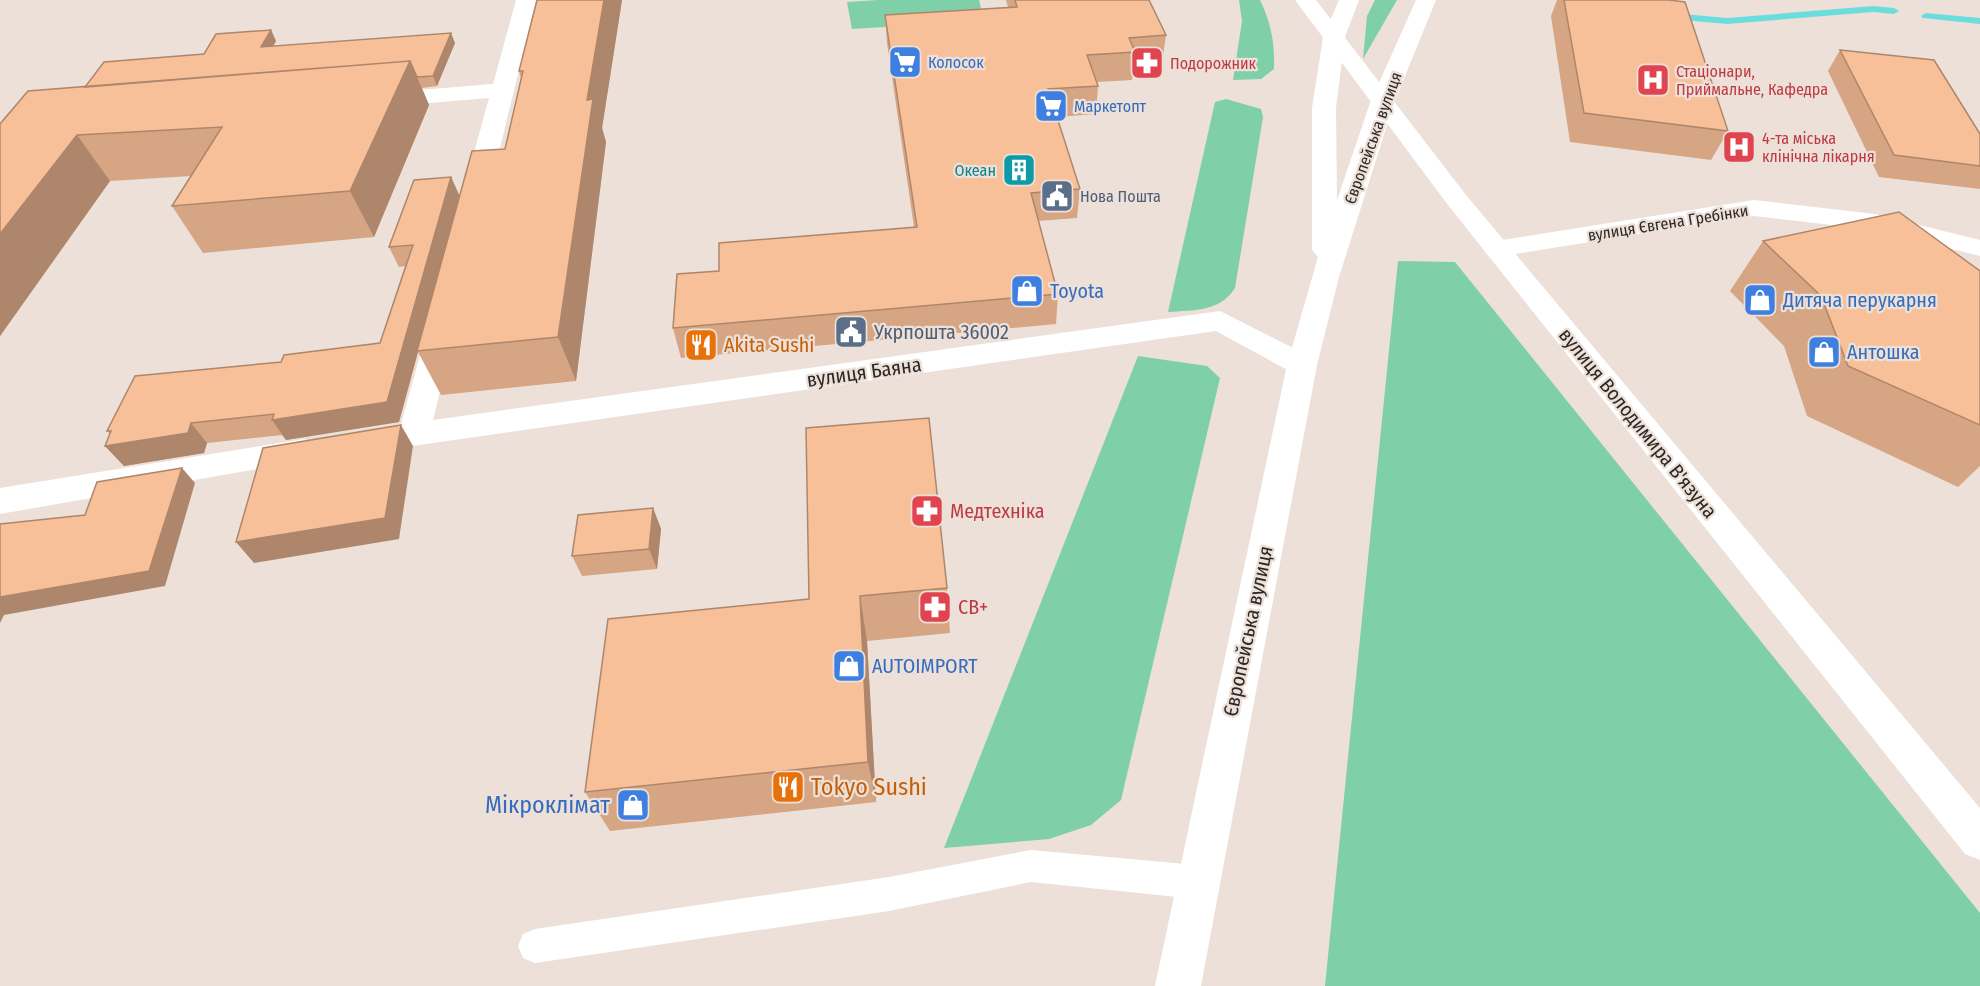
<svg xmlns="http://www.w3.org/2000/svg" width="1980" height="986" font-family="'Fira Sans Condensed',sans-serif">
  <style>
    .green { fill: #7fd0a8 }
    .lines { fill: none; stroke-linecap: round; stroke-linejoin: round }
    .stream { fill: #6cdddd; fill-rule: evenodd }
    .lane { fill: #fff; fill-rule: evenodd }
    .street { fill: #fff; fill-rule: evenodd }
    .secondary { fill: #fff; fill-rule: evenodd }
    .primary { fill: #fff; fill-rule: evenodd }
    .wall { fill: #d5a584 }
    .shaded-wall { fill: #ae866b }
    .building { fill: #f8c099; stroke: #ae866b; stroke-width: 1.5 }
    .labels { text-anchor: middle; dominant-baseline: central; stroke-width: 4.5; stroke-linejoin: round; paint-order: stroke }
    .far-shop-label { font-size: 16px; fill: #366cbe; stroke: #ece0d8; text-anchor: start }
    .far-health-label { font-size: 16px; fill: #be3a42; stroke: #ece0d8; text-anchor: start }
    .far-street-label { font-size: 16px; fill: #2c2825; stroke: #ece0d8 }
    .far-culture-label { font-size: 16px; fill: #0d838f; stroke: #ece0d8; text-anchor: end }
    .far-service-label { font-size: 16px; fill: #4e5e75; stroke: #ece0d8; text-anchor: start }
    .shop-label { font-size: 20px; fill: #366cbe; stroke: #ece0d8; text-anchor: start }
    .service-label { font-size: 20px; fill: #4e5e75; stroke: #ece0d8; text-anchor: start }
    .food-label { font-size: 20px; fill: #c56008; stroke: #ece0d8; text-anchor: start }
    .street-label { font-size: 20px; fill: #2c2825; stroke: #ece0d8 }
    .health-label { font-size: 20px; fill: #be3a42; stroke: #ece0d8; text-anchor: start }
    .near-food-label { font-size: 24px; fill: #c56008; stroke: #ece0d8; text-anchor: start }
    .near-shop-label { font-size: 24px; fill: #366cbe; stroke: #ece0d8; text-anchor: end }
  </style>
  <rect width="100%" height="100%" fill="#ece0d8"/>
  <!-- green -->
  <path class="green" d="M878 0H979L984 21 852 29 847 2Z
    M1239 0H1260C1271 22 1275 44 1274 69L1261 79 1233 80 1242 21Z
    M1375 0H1397L1363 59 1367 16Z
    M1226 99 1261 109 1263 117 1235 288C1220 312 1194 310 1168 312L1215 102Z
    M1398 261 1455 262 1980 913V986H1325Z
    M1138 356 1207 366 1220 378 1121 800 1091 825 1049 839 944 848Z"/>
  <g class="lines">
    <!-- stream -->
    <path class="stream" d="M1873 6 1894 8 1899 11 1894 14 1873 12 1727 24 1672 19 1667 16 1672 13 1727 18Z
      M1926 13 1980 18V24L1923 18 1921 16Z"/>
    <!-- lane -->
    <path class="lane" d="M1031 850 1197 865 1209 870 1214 882 1209 894 1197 899 1031 882 889 911 535 963 523 958 518 946 523 934 535 929 889 877Z"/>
    <!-- street -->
    <path class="street" d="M516 0H536L489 193 485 198 476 201 467 198 463 193 489 98 382 107 374 105 371 100 374 95 382 93 493 84Z
      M1754 200 1875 214 1980 240V256L1875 230 1754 216 1496 257 1487 255 1483 249 1487 243 1496 241Z
      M1220 311 1313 358 1317 365 1313 372 1302 375 1291 372 1216 331 363 453 352 449 347 441 352 433 401 424 427 330 431 323 441 320 451 323 455 330 433 420Z
      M304 439 315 443 320 451 315 459 0 514V488Z"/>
    <!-- secondary -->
    <path class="secondary" d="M1295 0H1316L1466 195 1980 808V860L1965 854 1448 205Z"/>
    <!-- primary -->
    <path class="primary" d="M1339 0H1359L1345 37 1336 108 1337 200 1370 103 1416 0H1436L1394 103 1339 277 1317 365 1201 986H1155L1287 365 1318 257 1312 250V108L1323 37Z"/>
  </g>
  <!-- wall -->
  <path class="wall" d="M537 0H622L602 128 606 142 576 381 441 395 418 352 399 422 286 440 282 435 207 443 204 453 124 466 105 446 110 434 107 431 281 362 380 343 405 266 399 267 389 247 451 177 460 197 505 149 521 78 519 71Z
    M1006 0H1149L1166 35 1162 63 1134 65 1132 80 1097 82 1098 86 1096 114 1057 117 1080 189 1077 218 1038 221 1058 294 1056 324 681 358 673 328 719 271 914 227 887 43 885 15 1008 7Z
    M1557 0H1669L1728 131 1711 160 1570 142 1551 16Z
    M271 30 276 41 273 46 455 43 437 86 422 88 429 105 374 237 203 253 172 206 191 176 110 181 0 336V124L85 87 204 54Z
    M1840 50 1980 134V189L1879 177 1828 71Z
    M1763 241 1980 271V466L1958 487 1807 416 1784 346 1730 291Z
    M653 508 661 529 657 569 582 576 572 556Z
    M947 588 950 633 867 641 876 802 610 831 585 792 809 599Z"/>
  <!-- shaded-wall -->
  <path class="shaded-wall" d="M604 0H622L602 128 606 142 576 381 558 337 587 100Z
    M271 30 276 41 267 58 261 47Z
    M451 33 455 43 437 86 433 76Z
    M410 61 429 105 374 237 350 191Z
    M77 135 110 181 0 336V234Z
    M451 177 460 197 417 351 418 352 399 422 286 440 272 420 387 402Z
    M191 423 207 443 204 453 124 466 105 446Z
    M401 425 413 446 399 539 254 563 236 542Z
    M182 468 195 483 165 586 4 615 0 623V597Z
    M653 508 661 529 657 569 649 549Z
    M860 596 867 641 876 802 868 762Z"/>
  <!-- building -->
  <path class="building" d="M537 0H604L587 100 593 99 558 337 417 351 472 151 505 149 523 71H519Z
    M1015 0H1149L1166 35 1129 38 1135 52 1087 55 1098 86 1048 89 1080 189 1031 193 1058 294 673 328 677 274 719 271V243L917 227 885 15 1017 7Z
    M1564 0H1669L1685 2 1728 131 1584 113Z
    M271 30 261 47 451 33 433 76 417 77 410 61 85 87 104 62 204 54 216 34Z
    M1840 50 1934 60 1980 134V166L1894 155Z
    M410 61 350 191 172 206 222 127 77 135 0 234V124L28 91Z
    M451 177 387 402 272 420 274 414 191 423 188 433 105 446 111 431H107L135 376 281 362 284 355 380 343 413 245 389 247 414 180Z
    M1899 212 1980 271V425L1848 366 1821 296 1763 241Z
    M929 418 947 588 860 596 868 762 585 792 608 619 809 599 806 428Z
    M401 425 385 518 236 542 263 448Z
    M182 468 149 571 0 597V524L85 515 97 482Z
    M653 508 649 549 572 556 578 515Z"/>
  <!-- icons -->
  <defs>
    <symbol id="supermarket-square" viewBox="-11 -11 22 22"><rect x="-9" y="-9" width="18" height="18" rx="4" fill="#3f7fe0" stroke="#ece0d8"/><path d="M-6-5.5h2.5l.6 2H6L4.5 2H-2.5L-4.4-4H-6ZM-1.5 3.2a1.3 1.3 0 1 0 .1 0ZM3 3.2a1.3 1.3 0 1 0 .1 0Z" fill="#fff"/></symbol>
    <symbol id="pharmacy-square" viewBox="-11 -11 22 22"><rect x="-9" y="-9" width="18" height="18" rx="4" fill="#e0444e" stroke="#ece0d8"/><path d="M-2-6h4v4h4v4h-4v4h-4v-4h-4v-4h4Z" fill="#fff"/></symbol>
    <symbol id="hospital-square" viewBox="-11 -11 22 22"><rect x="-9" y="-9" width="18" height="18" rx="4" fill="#e0444e" stroke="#ece0d8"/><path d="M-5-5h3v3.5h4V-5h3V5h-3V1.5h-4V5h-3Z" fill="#fff"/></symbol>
    <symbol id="building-square" viewBox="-11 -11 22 22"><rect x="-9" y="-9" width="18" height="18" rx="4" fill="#0f9aa8" stroke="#ece0d8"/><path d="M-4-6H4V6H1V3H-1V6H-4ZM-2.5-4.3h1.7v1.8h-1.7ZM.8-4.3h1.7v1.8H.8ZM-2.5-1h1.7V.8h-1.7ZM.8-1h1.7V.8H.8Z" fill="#fff"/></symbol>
    <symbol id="civic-square" viewBox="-11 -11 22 22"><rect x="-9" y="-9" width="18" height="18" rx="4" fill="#5c6f8a" stroke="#ece0d8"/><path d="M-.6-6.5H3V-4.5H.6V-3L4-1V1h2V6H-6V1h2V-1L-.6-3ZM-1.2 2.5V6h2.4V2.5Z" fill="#fff"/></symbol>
    <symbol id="shop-square" viewBox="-11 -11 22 22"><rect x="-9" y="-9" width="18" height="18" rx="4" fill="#3f7fe0" stroke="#ece0d8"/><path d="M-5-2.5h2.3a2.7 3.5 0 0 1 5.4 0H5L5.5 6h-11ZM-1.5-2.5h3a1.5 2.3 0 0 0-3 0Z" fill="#fff"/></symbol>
    <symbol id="restaurant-square" viewBox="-11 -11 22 22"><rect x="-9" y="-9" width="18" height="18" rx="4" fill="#e8710a" stroke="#ece0d8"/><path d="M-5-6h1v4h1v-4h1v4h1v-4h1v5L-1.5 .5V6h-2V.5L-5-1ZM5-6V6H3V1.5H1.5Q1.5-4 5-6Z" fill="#fff"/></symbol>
  </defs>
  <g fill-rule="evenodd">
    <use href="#supermarket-square" x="886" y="43" width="38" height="38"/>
    <use href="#pharmacy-square" x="1128" y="44" width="38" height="38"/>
    <use href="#hospital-square" x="1634" y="61" width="38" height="38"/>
    <use href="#supermarket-square" x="1032" y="87" width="38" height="38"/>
    <use href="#hospital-square" x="1720" y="128" width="38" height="38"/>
    <use href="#building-square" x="1000" y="151" width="38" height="38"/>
    <use href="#civic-square" x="1038" y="177" width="38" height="38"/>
    <use href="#shop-square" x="1008" y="272" width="38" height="38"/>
    <use href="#shop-square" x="1741" y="281" width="38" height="38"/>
    <use href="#civic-square" x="832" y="313" width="38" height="38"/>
    <use href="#restaurant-square" x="682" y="326" width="38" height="38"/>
    <use href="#shop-square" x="1805" y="333" width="38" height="38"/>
    <use href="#pharmacy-square" x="908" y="492" width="38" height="38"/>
    <use href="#pharmacy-square" x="916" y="588" width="38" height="38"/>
    <use href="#shop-square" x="830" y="647" width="38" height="38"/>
    <use href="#restaurant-square" x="769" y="768" width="38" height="38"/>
    <use href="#shop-square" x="614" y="786" width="38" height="38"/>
  </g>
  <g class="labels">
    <!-- far-shop labels -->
    <g class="far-shop-label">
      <text x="928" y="62">Колосок</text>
      <text x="1074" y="106">Маркетопт</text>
    </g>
    <!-- far-health labels -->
    <g class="far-health-label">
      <text x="1170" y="63">Подорожник</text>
      <text x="1676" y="71">Стаціонари,<tspan x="1676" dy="18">Приймальне, Кафедра</tspan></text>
      <text x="1762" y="138">4-та міська<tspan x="1762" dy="18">клінічна лікарня</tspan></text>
    </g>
    <!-- far-street labels -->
    <g class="far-street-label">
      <text transform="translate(1373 138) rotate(-70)">Європейська вулиця</text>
      <text transform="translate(1668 223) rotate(-9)">вулиця Євгена Гребінки</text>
    </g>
    <!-- far-culture labels -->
    <g class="far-culture-label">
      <text x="996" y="170">Океан</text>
    </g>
    <!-- far-service labels -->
    <g class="far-service-label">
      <text x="1080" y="196">Нова Пошта</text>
    </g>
    <!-- shop labels -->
    <g class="shop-label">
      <text x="1050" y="291">Toyota</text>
      <text x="1783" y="300">Дитяча перукарня</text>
      <text x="1847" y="352">Антошка</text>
      <text x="872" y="666">AUTOIMPORT</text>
    </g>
    <!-- service labels -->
    <g class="service-label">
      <text x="874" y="332">Укрпошта 36002</text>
    </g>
    <!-- food labels -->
    <g class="food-label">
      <text x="724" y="345">Akita Sushi</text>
    </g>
    <!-- street labels -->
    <g class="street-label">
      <text transform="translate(864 372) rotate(-8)">вулиця Баяна</text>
      <text transform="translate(1638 423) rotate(51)">вулиця Володимира В'язуна</text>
      <text transform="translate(1248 631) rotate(-78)">Європейська вулиця</text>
    </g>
    <!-- health labels -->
    <g class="health-label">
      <text x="950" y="511">Медтехніка</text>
      <text x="958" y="607">СВ+</text>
    </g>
    <!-- near-food labels -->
    <g class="near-food-label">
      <text x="811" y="787">Tokyo Sushi</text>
    </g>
    <!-- near-shop labels -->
    <g class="near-shop-label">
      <text x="610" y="805">Мікроклімат</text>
    </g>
  </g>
</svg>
